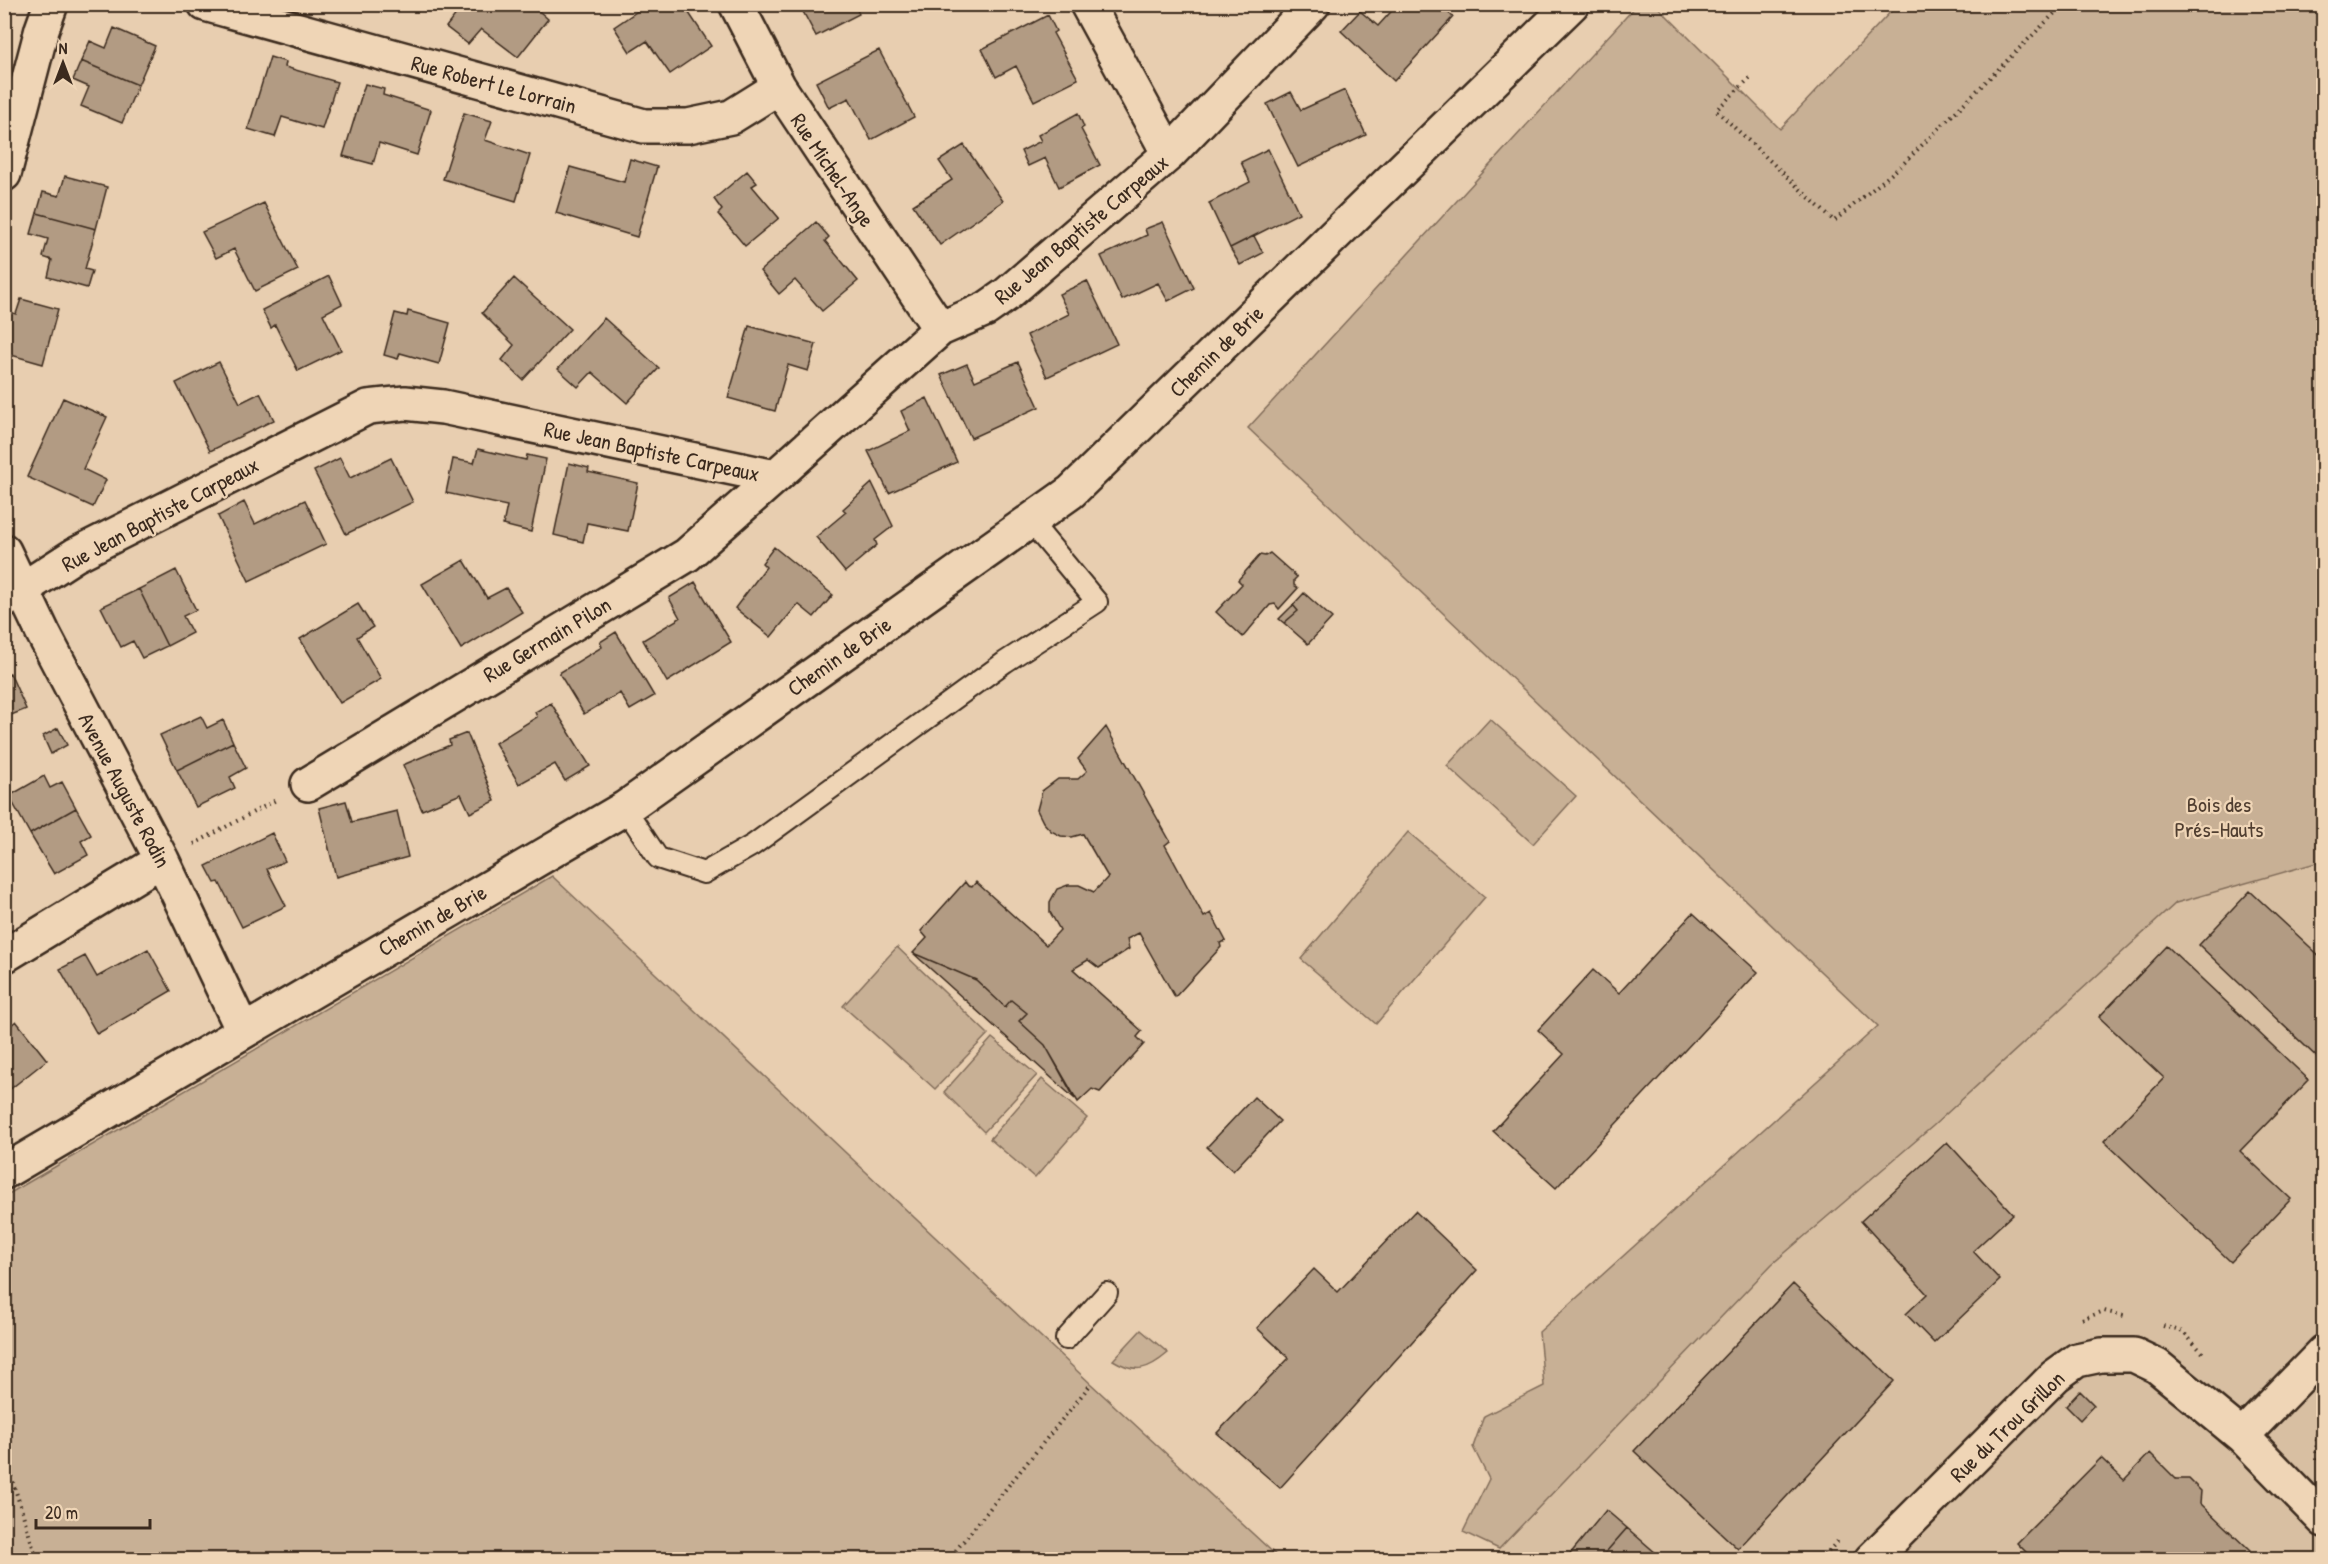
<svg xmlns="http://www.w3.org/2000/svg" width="2328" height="1564" font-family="'Patrick Hand',sans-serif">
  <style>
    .built { fill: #d8bfa2 }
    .green { fill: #c8b095; stroke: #826d5a; stroke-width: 1.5 }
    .building { fill: #b29b83; stroke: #3b2a1e; stroke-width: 1.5 }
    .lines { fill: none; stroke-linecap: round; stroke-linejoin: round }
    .service-casing { stroke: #3b2a1e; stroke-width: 24 }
    .minor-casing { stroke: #3b2a1e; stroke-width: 38 }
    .path { stroke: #3b2a1e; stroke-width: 4; stroke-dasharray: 1.5 4.5; stroke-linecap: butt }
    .service { stroke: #efd5b6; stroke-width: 20 }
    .minor { stroke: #efd5b6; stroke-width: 33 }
    .labels { text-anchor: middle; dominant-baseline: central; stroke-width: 4.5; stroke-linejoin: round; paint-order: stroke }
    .street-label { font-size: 22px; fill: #3b2a1e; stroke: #efd5b6 }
    .park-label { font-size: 22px; fill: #503e30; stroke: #efd5b6 }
  </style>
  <rect width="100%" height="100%" fill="#e8ceb0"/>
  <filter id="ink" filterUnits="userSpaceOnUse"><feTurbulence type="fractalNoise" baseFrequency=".0167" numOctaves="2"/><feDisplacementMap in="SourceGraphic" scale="12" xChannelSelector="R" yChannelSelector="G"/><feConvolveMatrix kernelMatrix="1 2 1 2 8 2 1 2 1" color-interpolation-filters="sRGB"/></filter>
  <g filter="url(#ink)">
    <!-- built -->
    <path class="built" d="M2323 861V1559L1490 1560 1772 1264 1933 1126 2176 903Z"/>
    <!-- green -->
    <path class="green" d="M1637 5H1656L1780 129 1897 5H2323V861L2176 903 1933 1126 1772 1264 1499 1549 1463 1532 1489 1479 1473 1447 1484 1416 1544 1386 1539 1332 1878 1026 1248 428Z
      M1490 719 1576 796 1533 844 1447 766Z
      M1408 832 1485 897 1376 1024 1301 959Z
      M552 876 1091 1384 1280 1559H5V1196Z
      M897 947 988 1034 935 1089 843 1006Z
      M992 1038 1037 1075 984 1132 944 1092Z
      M1042 1079 1087 1118 1035 1178 990 1139Z
      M1141 1330 1168 1353C1148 1370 1136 1374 1113 1360Z"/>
    <!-- building -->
    <path class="building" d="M464 4H531L548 19 518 57 481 29 468 44 446 27Z
      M648 4H683L711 46 670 74 647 41 630 52 614 27Z
      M799 4H854L859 14 816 36Z
      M1398 4H1439L1453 17 1394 81 1341 31 1360 11 1378 26Z
      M1048 15 1056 31 1053 33 1078 79 1034 101 1016 66 996 77 982 49Z
      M114 28 155 46 138 85 81 61 90 41 106 48Z
      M879 50 914 117 871 140 849 98 829 108 816 82Z
      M270 57 286 62 285 67 337 82 322 129 282 117 275 137 248 129Z
      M81 61 138 85 122 123 81 106 89 87 73 80Z
      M365 84 384 89 383 95 431 110 417 155 379 143 373 164 343 156Z
      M1345 90 1366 135 1298 167 1267 104 1291 92 1301 110Z
      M464 113 492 121 485 140 530 155 516 201 443 179Z
      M1078 113 1084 127 1081 129 1100 165 1059 187 1045 158 1028 166 1021 151 1041 141 1038 135Z
      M964 145 1003 201 940 245 913 205 952 180 939 161Z
      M1268 149 1299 213 1230 248 1209 203 1250 182 1241 162Z
      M630 159 657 167 637 237 556 213 570 167 624 182Z
      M747 171 757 183 752 186 779 218 745 246 718 214 722 210 714 199Z
      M65 176 107 187 96 229 37 213 43 192 59 196Z
      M264 203 298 270 255 291 234 249 216 258 202 232Z
      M37 213 96 229 85 269 92 271 87 288 48 277 52 260 43 257 48 239 31 234Z
      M816 222 829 237 825 241 858 281 822 311 795 280 779 294 760 271Z
      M1163 222 1194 288 1168 301 1158 283 1122 300 1101 256 1147 235 1145 229Z
      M1254 236 1263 253 1240 265 1230 248Z
      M329 276 342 304 323 314 341 350 298 371 275 325 271 328 262 310Z
      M514 278 570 329 523 380 502 360 514 345 482 313Z
      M1087 281 1117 344 1047 377 1027 335 1069 314 1059 294Z
      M21 299 58 309 43 364 4 353V333L10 312 16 314Z
      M408 311 450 323 439 364 400 353 398 359 384 355 395 313 407 316Z
      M604 318 659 368 627 403 592 372 578 387 558 369Z
      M749 326 816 344 808 371 788 365 775 411 728 398Z
      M219 362 240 403 260 393 274 420 210 451 176 383Z
      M1018 362 1039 407 971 438 941 375 967 364 975 381Z
      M63 398 107 417 83 469 106 480 93 507 27 477Z
      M927 398 957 462 889 493 868 451 910 431 901 411Z
      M478 449 526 460 527 455 546 459 531 532 503 525 507 506 446 493 453 459 474 463Z
      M340 458 350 478 391 458 413 502 346 534 314 471Z
      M569 463 589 468 588 472 638 483 628 531 587 523 583 542 554 535Z
      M872 483 893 526 875 540 877 545 845 572 816 537 846 512 843 509Z
      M305 500 326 544 249 581 218 516 244 502 255 524Z
      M774 547 833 595 814 617 798 604 771 637 735 608 766 567 762 563Z
      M1270 553 1297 577 1294 580V585L1298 588 1279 609 1275 604 1270 605 1243 637 1216 612 1242 584 1238 580 1260 555 1265 556Z
      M464 560 487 598 506 588 522 612 461 649 422 584Z
      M176 570 196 610 183 616 192 633 167 646 139 589Z
      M695 582 731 642 667 682 643 640 680 618 669 598Z
      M139 589 167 646 142 658 133 641 121 647 101 607Z
      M1304 593 1332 618 1308 644 1284 623 1298 611 1293 605Z
      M358 604 373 627 357 637 381 679 340 703 300 639Z
      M1293 605 1298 611 1284 623 1279 619Z
      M616 632 654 696 630 710 620 693 584 714 559 673 602 647 600 642Z
      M10 673 26 709 4 718V676Z
      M551 703 590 766 565 781 555 764 519 784 495 743 537 717 535 712Z
      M201 716 207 728 223 720 233 742 177 770 160 735Z
      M1106 727 1170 841 1165 845 1204 917 1211 913 1226 941 1220 943 1221 947 1175 997 1139 933 1127 939 1129 949 1099 968 1088 960 1073 969 1142 1031 1137 1037 1144 1044 1100 1092 1092 1089 1078 1102 1045 1045 1019 1021 1027 1013 1011 1000 1005 1007 976 980 913 953 927 938 921 931 965 882 968 886 972 887 976 882 1046 945 1060 930 1050 912V902L1057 889 1068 885H1079L1094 892 1108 877 1083 834 1072 837 1061 836 1051 831 1043 822 1037 810 1042 791 1058 779H1078L1087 771 1078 759Z
      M58 728 67 745 51 754 43 736Z
      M467 733 495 801 470 813 461 794 422 810 403 765 450 745 449 740Z
      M233 742 246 768 230 777 235 788 196 807 177 770Z
      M44 776 50 788 62 782 76 808 30 834 9 796Z
      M346 801 352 822 397 811 408 857 336 877 319 808Z
      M76 808 91 835 81 841 88 855 54 874 30 834Z
      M272 833 285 861 267 869 286 906 242 927 219 882 215 883 206 866Z
      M2250 891 2324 960 2323 1063 2199 945Z
      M1693 913 1758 972 1556 1188 1493 1131 1564 1054 1538 1030 1593 970 1619 993Z
      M2167 946 2309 1080 2240 1151 2291 1199 2231 1262 2104 1141 2164 1078 2099 1017Z
      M148 949 171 991 97 1034 60 969 85 956 97 977Z
      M913 953 976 980 1005 1007 1011 1000 1027 1013 1019 1021 1045 1045 1075 1099Z
      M16 1021 47 1060 4 1094V1031Z
      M1254 1097 1280 1121 1233 1171 1207 1147Z
      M1947 1142 2013 1214 1973 1251 2000 1280 1934 1343 1906 1314 1927 1294 1861 1221Z
      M1415 1211 1477 1270 1280 1488 1217 1433 1289 1358 1257 1328 1314 1269 1338 1292Z
      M1793 1284 1894 1381 1738 1549 1634 1451Z
      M2080 1391 2094 1405 2080 1420 2066 1406Z
      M2150 1453 2176 1479H2189L2201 1491 2200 1503 2250 1551 2242 1560H2034L2017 1543 2101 1458 2124 1480Z
      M1606 1510 1627 1528 1599 1560H1576L1570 1554Z
      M1627 1528 1664 1560H1599Z"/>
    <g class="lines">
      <defs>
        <path id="service" d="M625 808 658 858 704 873 753 845 1005 662 1097 602 1030 521
          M1066 1339 1107 1293"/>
        <path id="minor" d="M205 4 644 126H688L731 117 779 87
          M736 4 779 87 940 329
          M1087 4 1169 154
          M4 174 42 29 51 4
          M4 551 43 633 162 860 243 1031
          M4 601 75 555 368 407 405 403 443 407 775 477 940 329 986 309 1006 295 1169 154 1313 4
          M308 784 687 555 775 477
          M4 956 162 860
          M4 1172 625 808 1071 492 1572 4
          M2242 1436 2324 1352
          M1871 1560 2055 1376 2077 1360 2101 1355H2134L2157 1366 2242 1436 2324 1520"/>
      </defs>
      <!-- service casing -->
      <use href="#service" class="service-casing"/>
      <!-- minor casing -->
      <use href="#minor" class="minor-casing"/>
      <!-- path -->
      <path class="path" d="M1750 78 1716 110 1834 221 1901 166 2064 4
        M194 844 278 799
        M2082 1319 2104 1311 2124 1316
        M2163 1326 2183 1332 2203 1353
        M4 1453 37 1560
        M2316 1459 2318 1418 2323 1409
        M948 1560 1091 1384
        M1820 1560 1838 1541"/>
      <!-- service -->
      <use href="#service" class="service"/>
      <!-- minor -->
      <use href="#minor" class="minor"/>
    </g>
  </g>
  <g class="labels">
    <!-- street labels -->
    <g class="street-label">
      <text transform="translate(494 84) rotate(15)">Rue Robert Le Lorrain</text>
      <text transform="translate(833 170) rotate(56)">Rue Michel-Ange</text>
      <text transform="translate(1081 229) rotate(-40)">Rue Jean Baptiste Carpeaux</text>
      <text transform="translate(1216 351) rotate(-44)">Chemin de Brie</text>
      <text transform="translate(652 451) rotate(12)">Rue Jean Baptiste Carpeaux</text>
      <text transform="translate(160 514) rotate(-28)">Rue Jean Baptiste Carpeaux</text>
      <text transform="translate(547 639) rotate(-31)">Rue Germain Pilon</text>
      <text transform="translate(839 656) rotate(-35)">Chemin de Brie</text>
      <text transform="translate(125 790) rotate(62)">Avenue Auguste Rodin</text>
      <text transform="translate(432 920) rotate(-30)">Chemin de Brie</text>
      <text transform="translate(2007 1426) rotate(-44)">Rue du Trou Grillon</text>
    </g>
    <!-- park labels -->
    <g class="park-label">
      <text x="2219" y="804">Bois des<tspan x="2219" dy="25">Prés-Hauts</tspan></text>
    </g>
  </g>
  <!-- margin -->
  <rect width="2328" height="1564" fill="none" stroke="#efd5b6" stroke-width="24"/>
  <rect x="12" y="12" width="2304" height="1540" fill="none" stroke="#3b2a1e" stroke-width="2" filter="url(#ink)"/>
  <!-- north arrow -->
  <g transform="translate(63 63)" stroke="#efd5b6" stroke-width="4.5" paint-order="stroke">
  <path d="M0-4.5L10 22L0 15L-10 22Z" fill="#3b2a1e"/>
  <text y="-9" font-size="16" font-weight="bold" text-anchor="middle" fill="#3b2a1e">N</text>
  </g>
  <!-- scale -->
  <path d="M36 1519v9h114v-9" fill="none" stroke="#3b2a1e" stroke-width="3"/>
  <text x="45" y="1519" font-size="18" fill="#3b2a1e" stroke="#efd5b6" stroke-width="4.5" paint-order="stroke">20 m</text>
</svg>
